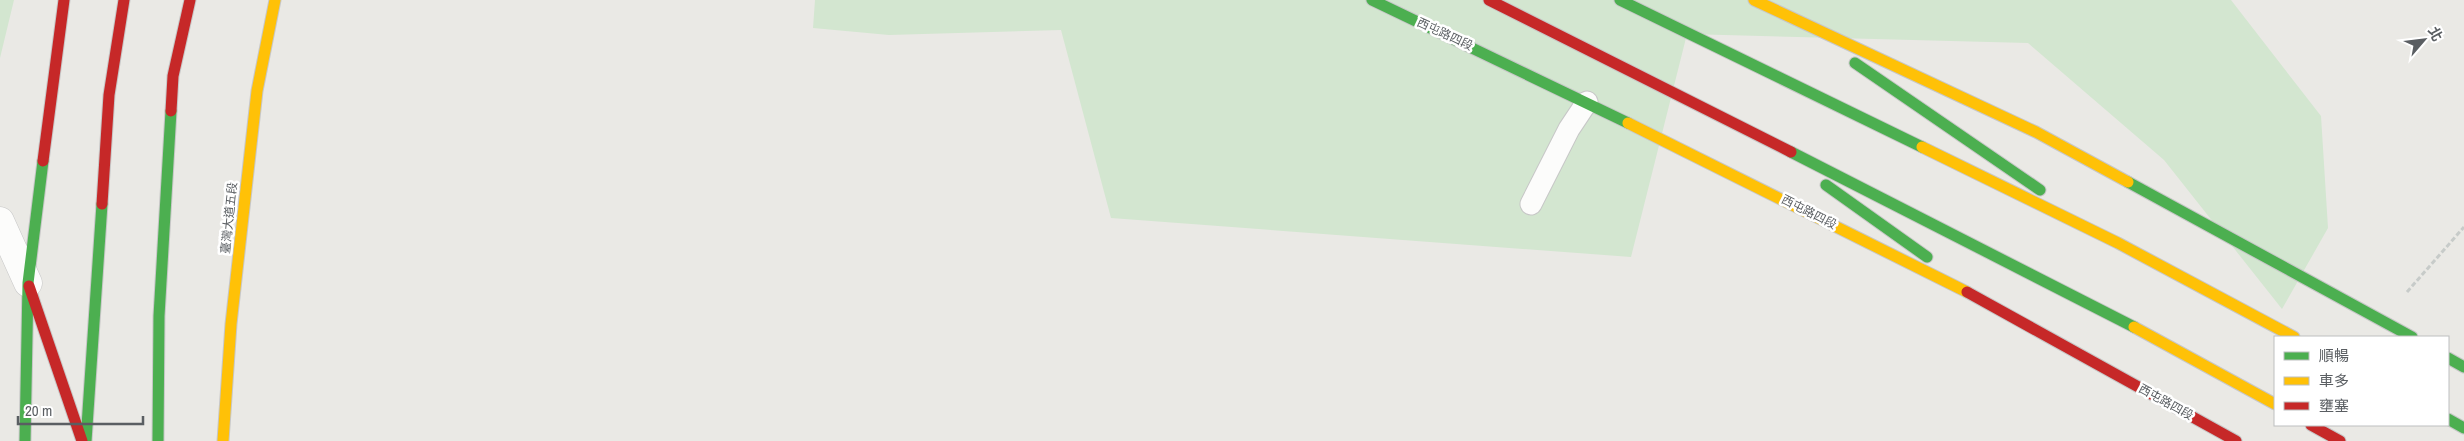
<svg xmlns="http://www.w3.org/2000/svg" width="2464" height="441" font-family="'Archivo Narrow','Noto Sans TC',sans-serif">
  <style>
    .green { fill: #d3e6d0 }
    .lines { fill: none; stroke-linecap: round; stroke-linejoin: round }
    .lane-casing { stroke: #c7c7c7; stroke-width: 23 }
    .street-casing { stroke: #c7c7c7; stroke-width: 29 }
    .fast-casing { stroke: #c7c7c7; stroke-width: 13 }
    .slow-casing { stroke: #c7c7c7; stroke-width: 13 }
    .jam-casing { stroke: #c7c7c7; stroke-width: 13 }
    .path { stroke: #c7cbc9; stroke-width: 3; stroke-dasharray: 5 2.5; stroke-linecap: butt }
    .lane { stroke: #fcfcfb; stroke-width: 21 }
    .street { stroke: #fcfcfb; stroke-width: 28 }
    .fast { stroke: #4caf50; stroke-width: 11 }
    .slow { stroke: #ffc107; stroke-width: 11 }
    .jam { stroke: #c62828; stroke-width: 11 }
    .labels { text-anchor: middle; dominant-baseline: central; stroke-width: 5; stroke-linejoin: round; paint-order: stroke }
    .street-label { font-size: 12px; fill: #5a5e62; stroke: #fff }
  </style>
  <rect width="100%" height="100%" fill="#eae9e5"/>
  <!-- green -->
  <path class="green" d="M0 0H14L0 58Z
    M815 0H2231L2321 116 2328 228 2282 309 2164 160 2028 43 1687 34 1631 257 1111 218 1061 30 889 35 813 28Z"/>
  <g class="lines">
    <defs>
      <path id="lane" d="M1531 204 1569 129 1587 102"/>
      <path id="street" d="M0 221 28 283"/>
      <path id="fast" d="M1372 0 1628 123
        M1620 0 1922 147
        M1855 63 2040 190
        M1791 152 2134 327
        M2128 182 2412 337
        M1826 185 1927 257
        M2448 358 2464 367
        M2448 419 2464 428
        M25 441 28 283 43 161
        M86 441 102 204
        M158 441 159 316 171 111"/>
      <path id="slow" d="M1754 0 2036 132 2128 182
        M1628 123 1967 292
        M1922 147 2118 243 2294 337
        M2134 327 2275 404
        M223 441 231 324 257 91 275 0"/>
      <path id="jam" d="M1489 0 1791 152
        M171 111 173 76 190 0
        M43 161 64 0
        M102 204 109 95 124 0
        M29 286 82 441
        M1967 292 2236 441
        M2311 425 2340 441"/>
    </defs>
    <!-- lane casing -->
    <use href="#lane" class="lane-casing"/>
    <!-- street casing -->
    <use href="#street" class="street-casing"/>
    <!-- fast casing -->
    <use href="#fast" class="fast-casing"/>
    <!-- slow casing -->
    <use href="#slow" class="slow-casing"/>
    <!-- jam casing -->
    <use href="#jam" class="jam-casing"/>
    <!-- path -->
    <path class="path" d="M2407 292 2464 227"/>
    <!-- lane -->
    <use href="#lane" class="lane"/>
    <!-- street -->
    <use href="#street" class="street"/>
    <!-- fast -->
    <use href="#fast" class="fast"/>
    <!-- slow -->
    <use href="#slow" class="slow"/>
    <!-- jam -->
    <use href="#jam" class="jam"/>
  </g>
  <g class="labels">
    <!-- street labels -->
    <g class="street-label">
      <text transform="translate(1445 34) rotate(25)">西屯路四段</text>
      <text transform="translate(1809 212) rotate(27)">西屯路四段</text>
      <text transform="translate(229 218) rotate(-84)">臺灣大道五段</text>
      <text transform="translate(2166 402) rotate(29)">西屯路四段</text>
    </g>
  </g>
  <!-- legend -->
  <rect x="2274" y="336" width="175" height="90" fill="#ffffff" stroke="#bdbfc0"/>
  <rect x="2284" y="352" width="25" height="8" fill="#4caf50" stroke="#bdbfc0"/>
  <text x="2319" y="361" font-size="15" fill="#5a5e62">順暢</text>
  <rect x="2284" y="377" width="25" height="8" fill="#ffc107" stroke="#bdbfc0"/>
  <text x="2319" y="386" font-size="15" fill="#5a5e62">車多</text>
  <rect x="2284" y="402" width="25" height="8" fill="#c62828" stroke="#bdbfc0"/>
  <text x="2319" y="411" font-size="15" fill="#5a5e62">壅塞</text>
  <!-- north arrow -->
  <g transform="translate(2424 40) rotate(62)" stroke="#ffffff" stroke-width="4" paint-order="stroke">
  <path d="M0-4L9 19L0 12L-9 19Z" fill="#5a5e62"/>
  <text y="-8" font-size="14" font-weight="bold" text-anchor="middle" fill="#5a5e62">北</text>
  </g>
  <!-- scale -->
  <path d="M18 416v8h125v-8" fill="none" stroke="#5a5e62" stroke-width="2.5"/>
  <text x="25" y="416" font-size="15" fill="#5a5e62" stroke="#ffffff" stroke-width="4" paint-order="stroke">20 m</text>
</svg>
